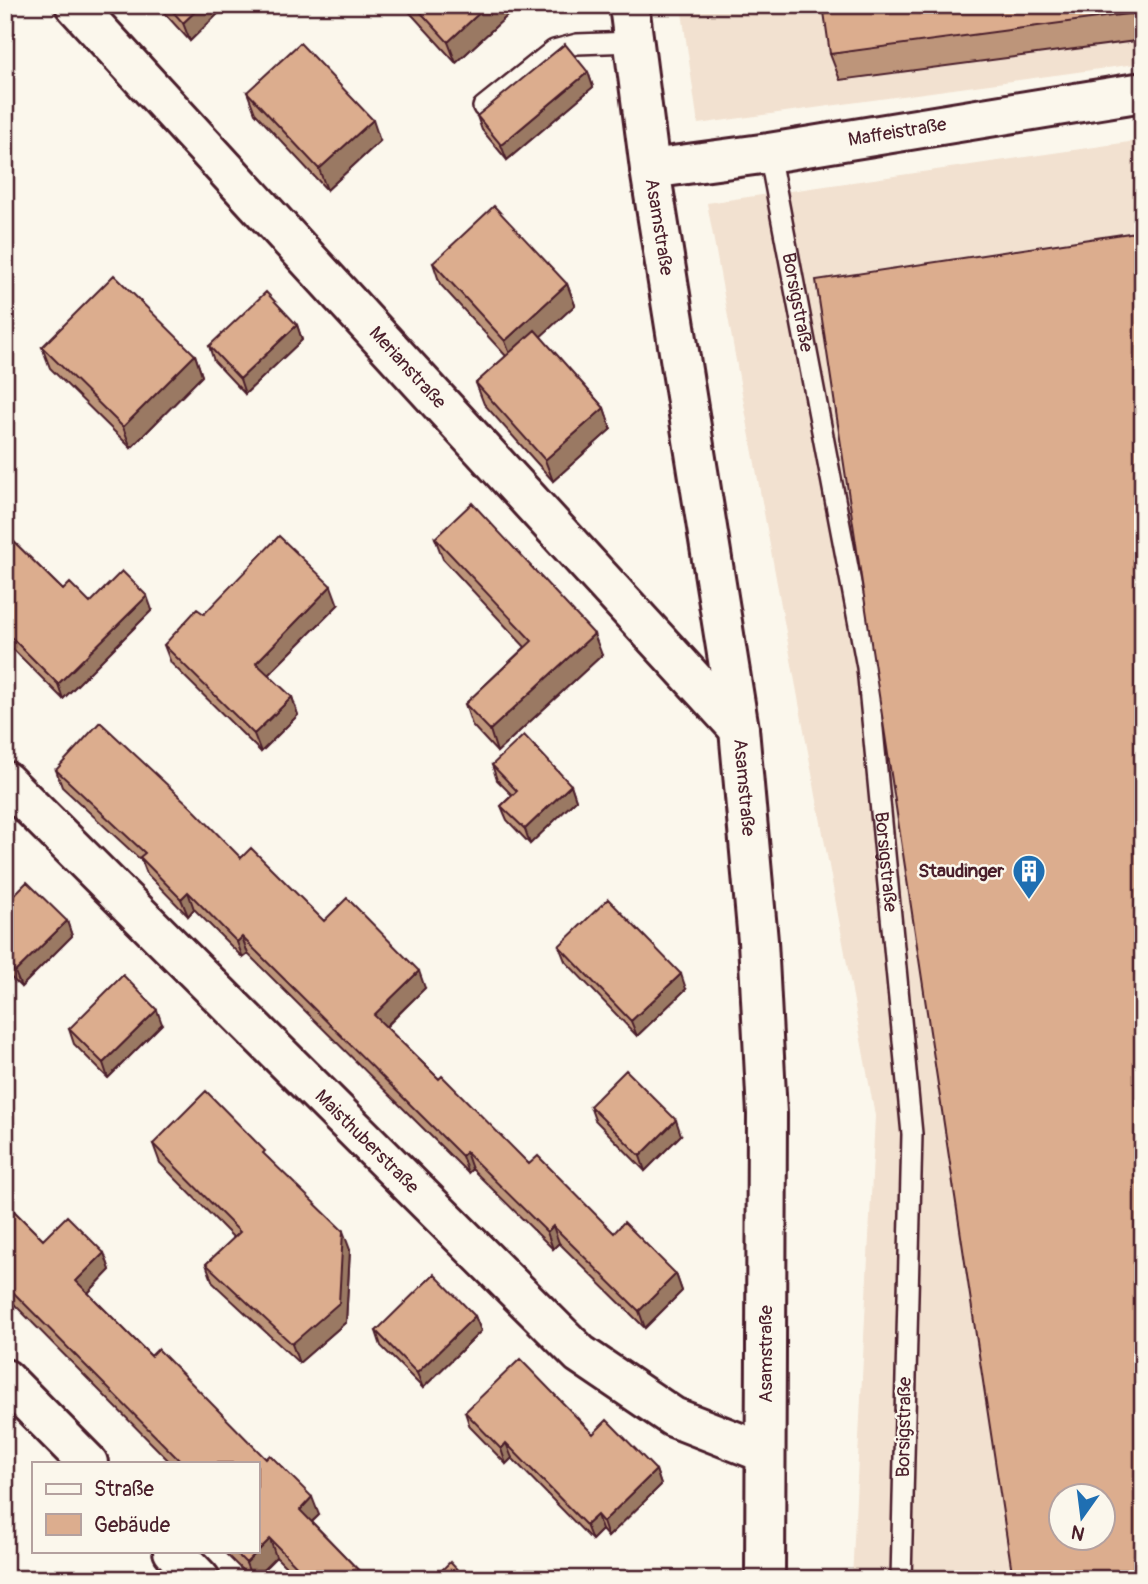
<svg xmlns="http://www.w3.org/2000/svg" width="1148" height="1584" font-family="Pangolin,sans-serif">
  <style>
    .built { fill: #f2e1d0; fill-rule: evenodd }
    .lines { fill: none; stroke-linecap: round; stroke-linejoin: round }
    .service-casing { stroke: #4a1f2b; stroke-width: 24 }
    .minor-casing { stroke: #4a1f2b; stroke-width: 44 }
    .tertiary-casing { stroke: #4a1f2b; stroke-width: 44 }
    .service { stroke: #fbf7ec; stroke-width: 19 }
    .minor { stroke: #fbf7ec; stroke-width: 38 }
    .tertiary { stroke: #fbf7ec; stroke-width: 38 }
    .wall { fill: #bd957a; stroke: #4a1f2b; stroke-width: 2 }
    .shaded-wall { fill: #9a7963; stroke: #4a1f2b; stroke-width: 2 }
    .building { fill: #dcad8e; stroke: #4a1f2b; stroke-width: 2; fill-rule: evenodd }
    .labels { text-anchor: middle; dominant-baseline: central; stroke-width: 5; stroke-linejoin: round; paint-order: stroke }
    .street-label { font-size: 19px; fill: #4a1f2b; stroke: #fbf7ec }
    .poi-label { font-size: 19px; font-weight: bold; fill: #4a1f2b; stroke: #fbf7ec; text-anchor: end }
  </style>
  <rect width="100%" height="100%" fill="#fbf7ec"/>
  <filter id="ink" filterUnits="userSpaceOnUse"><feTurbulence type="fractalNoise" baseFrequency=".0143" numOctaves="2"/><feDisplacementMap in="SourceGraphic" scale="14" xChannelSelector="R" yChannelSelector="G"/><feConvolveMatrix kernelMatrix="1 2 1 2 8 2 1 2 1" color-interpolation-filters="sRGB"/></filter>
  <g filter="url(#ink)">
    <!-- built -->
    <path class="built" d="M681 5H1143V63L698 124Z
      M1143 140V1579H852L875 1116 707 203ZM1060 1496H1102V1538H1060Z"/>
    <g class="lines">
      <defs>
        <g id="service">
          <path d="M483 107 554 50 577 44 633 42"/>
          <path id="s1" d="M769 153 867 667 912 1134 901 1579"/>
        </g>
        <g id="minor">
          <path id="s2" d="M75 5 739 729"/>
          <path id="s3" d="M650 169 769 153 1143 92"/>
          <path id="s4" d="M5 781 580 1354 673 1417 765 1453"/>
          <path d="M5 1379 88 1463"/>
          <path d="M173 1551 200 1579"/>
        </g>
        <g id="tertiary">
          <path id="s5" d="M629 5 650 169 739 729 758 941 767 1114 765 1579"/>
        </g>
      </defs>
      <!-- service casing -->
      <use href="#service" class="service-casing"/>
      <!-- minor casing -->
      <use href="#minor" class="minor-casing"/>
      <!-- tertiary casing -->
      <use href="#tertiary" class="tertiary-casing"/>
      <!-- service -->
      <use href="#service" class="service"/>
      <!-- minor -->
      <use href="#minor" class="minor"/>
      <!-- tertiary -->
      <use href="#tertiary" class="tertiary"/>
    </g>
    <!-- wall -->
    <path class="wall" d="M157 5H227L190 41Z
      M403 5H519L456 63Z
      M1143 5V40L840 80 830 54Z
      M588 72 593 87 507 160 482 130 477 116Z
      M247 92 380 141 327 190 255 113Z
      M433 263 567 284 575 305 540 337 604 408 611 429 553 481 484 404 476 383 506 356 440 284Z
      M297 325 302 340 245 394 214 361 209 346Z
      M42 347 195 355 202 376 131 448 50 368Z
      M5 533 63 590 90 603 152 610 63 699 5 641Z
      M435 538 602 655 497 752 472 725 465 704 525 647 443 559Z
      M338 605 268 675 292 697 298 715 261 752 171 663 164 645 204 614Z
      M492 765 571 785 576 800 530 844 507 820 501 806 512 795 497 780Z
      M56 770 241 858 324 921 425 988 386 1027 439 1079 529 1164 614 1233 676 1274 682 1291 645 1328 559 1243 553 1249 472 1169 468 1173 248 954 243 958 194 909 188 916 147 874 142 861 62 787Z
      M5 904 67 921 72 936 21 987 5 972Z
      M559 946 686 989 637 1036 565 961Z
      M162 1024 108 1078 74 1044 69 1029Z
      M590 1106 681 1135 645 1171 595 1120Z
      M153 1144 268 1158 350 1250 346 1322 299 1363 213 1283 206 1264 234 1238 160 1163Z
      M5 1202 43 1240 104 1253 110 1270 88 1293 151 1356 319 1515 312 1522 367 1579H298L276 1557 254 1579H251L223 1551H257V1463H171L8 1298 5 1289Z
      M475 1316 481 1331 423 1388 381 1346 376 1331Z
      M465 1412 593 1434 656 1470 661 1485 608 1537 602 1530 592 1540 512 1458 506 1464 470 1427Z"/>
    <!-- shaded-wall -->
    <path class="shaded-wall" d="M202 5H227L190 41 183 23Z
      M488 5H519L456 63 448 42Z
      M588 72 593 87 507 160 501 145Z
      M373 120 380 141 327 190 319 169Z
      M567 284 575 305 513 362 505 341Z
      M297 325 302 340 245 394 240 379Z
      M195 355 202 376 131 448 123 427Z
      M604 408 611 429 553 481 545 460Z
      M331 586 338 605 262 681 256 663Z
      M147 596 152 610 63 699 58 684Z
      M594 634 602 655 497 752 490 730Z
      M292 697 298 715 261 752 254 734Z
      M571 785 576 800 530 844 525 829Z
      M188 892 194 909 188 916 181 899Z
      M67 921 72 936 21 987 15 972Z
      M242 937 248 954 243 958 237 942Z
      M419 971 425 988 380 1032 374 1015Z
      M681 974 686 989 637 1036 631 1021Z
      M157 1010 162 1024 108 1078 103 1063Z
      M676 1120 681 1135 645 1171 640 1156Z
      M466 1152 472 1169 468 1173 462 1156Z
      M553 1226 559 1243 553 1249 547 1232Z
      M343 1231 350 1250 346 1322 299 1363 292 1344Z
      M104 1253 110 1270 82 1299 76 1281Z
      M676 1274 682 1291 645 1328 639 1311Z
      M475 1316 481 1331 423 1388 417 1373Z
      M506 1443 512 1458 506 1464 501 1449Z
      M656 1470 661 1485 608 1537 603 1522Z
      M312 1497 319 1515 306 1527 300 1510Z
      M597 1515 602 1530 592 1540 586 1525Z
      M270 1539 276 1557 254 1579H252L246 1563Z"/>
    <!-- building -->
    <path class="building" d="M167 5H202L183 23Z
      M414 5H488L448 42Z
      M823 5H1143V12L830 54Z
      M300 43 373 120 319 169 247 92Z
      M565 44 588 72 501 145 477 116Z
      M494 206 567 284 505 341 433 263Z
      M1143 231V1579H1013L816 280ZM1060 1496H1102V1538H1060Z
      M114 275 195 355 123 427 42 347Z
      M266 292 297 325 240 379 209 346Z
      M535 330 604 408 545 460 476 383Z
      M472 503 594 634 490 730 465 704 532 641 435 538Z
      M5 533 63 590 70 583 90 603 122 571 147 596 58 684 5 631Z
      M279 536 331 586 256 663 292 697 254 734 164 645 197 609 204 614Z
      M100 722 191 807 241 858 251 848 324 921 347 898 419 971 374 1015 439 1079 442 1076 529 1164 538 1156 614 1233 624 1222 676 1274 639 1311 553 1226 547 1232 466 1152 462 1156 242 937 237 942 188 892 181 899 140 857 145 853 56 770Z
      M524 735 571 785 525 829 501 806 517 791 492 765Z
      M27 882 67 921 15 972 5 962V904Z
      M608 899 681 974 631 1021 559 946Z
      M123 975 157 1010 103 1063 69 1029Z
      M626 1070 676 1120 640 1156 590 1106Z
      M206 1091 265 1151 263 1153 343 1231 339 1303 292 1344 206 1264 240 1232 153 1144Z
      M5 1202 43 1240 67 1216 104 1253 76 1281 151 1356 158 1349 266 1459 270 1455 312 1497 300 1510 367 1579H309L270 1539 246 1563 234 1551H257V1463H182L5 1284V1277L7 1275 5 1272Z
      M434 1274 475 1316 417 1373 376 1331Z
      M520 1359 593 1434 607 1420 656 1470 603 1522 597 1515 586 1525 506 1443 501 1449 465 1412Z
      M450 1562 466 1579H433Z
      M628 1570 637 1579H619Z"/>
  </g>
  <!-- icons -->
  <defs>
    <symbol id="building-pin" viewBox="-11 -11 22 30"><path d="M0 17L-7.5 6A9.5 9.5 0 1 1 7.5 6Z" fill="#1f6fb2" stroke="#fbf7ec"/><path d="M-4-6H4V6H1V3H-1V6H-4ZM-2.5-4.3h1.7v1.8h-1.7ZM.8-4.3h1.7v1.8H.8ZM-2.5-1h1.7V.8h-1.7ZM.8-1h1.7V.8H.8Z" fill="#fff"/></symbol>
  </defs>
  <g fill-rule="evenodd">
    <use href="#building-pin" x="1010" y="852" width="38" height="52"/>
  </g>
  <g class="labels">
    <!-- street labels -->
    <g class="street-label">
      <text stroke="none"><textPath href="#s3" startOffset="250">Maffeistraße</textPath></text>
      <text stroke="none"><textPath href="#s5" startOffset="224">Asamstraße</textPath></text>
      <text stroke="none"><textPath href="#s1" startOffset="152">Borsigstraße</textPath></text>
      <text stroke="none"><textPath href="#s2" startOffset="492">Merianstraße</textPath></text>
      <text stroke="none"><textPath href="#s5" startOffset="791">Asamstraße</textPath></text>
      <text stroke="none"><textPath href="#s1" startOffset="719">Borsigstraße</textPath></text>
      <text stroke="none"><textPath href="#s4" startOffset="511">Maisthuberstraße</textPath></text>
      <text transform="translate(766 1354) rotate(-90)">Asamstraße</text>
      <text transform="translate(904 1427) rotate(-89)">Borsigstraße</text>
    </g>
    <!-- poi labels -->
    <g class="poi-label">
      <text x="1004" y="871">Staudinger</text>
    </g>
  </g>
  <!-- margin -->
  <rect width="1148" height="1584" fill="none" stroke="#fbf7ec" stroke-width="28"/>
  <rect x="14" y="14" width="1120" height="1556" fill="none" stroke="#4a1f2b" stroke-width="2.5" filter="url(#ink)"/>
  <!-- legend -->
  <rect x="32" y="1462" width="228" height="91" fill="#fbf7ec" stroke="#b4a19f" stroke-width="2"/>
  <rect x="46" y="1484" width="35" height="10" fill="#fbf7ec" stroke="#b4a19f" stroke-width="2"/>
  <text x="94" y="1496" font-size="21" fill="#4a1f2b">Straße</text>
  <rect x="46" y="1514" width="35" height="21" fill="#dcad8e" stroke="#b4a19f" stroke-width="2"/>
  <text x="94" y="1532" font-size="21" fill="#4a1f2b">Gebäude</text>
  <!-- north arrow -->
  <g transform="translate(1082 1517) rotate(194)"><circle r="33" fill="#fbf7ec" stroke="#b4a19f" stroke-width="2"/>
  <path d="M0-5L12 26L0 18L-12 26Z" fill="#1f6fb2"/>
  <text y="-10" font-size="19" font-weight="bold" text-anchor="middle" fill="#4a1f2b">N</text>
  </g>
</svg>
